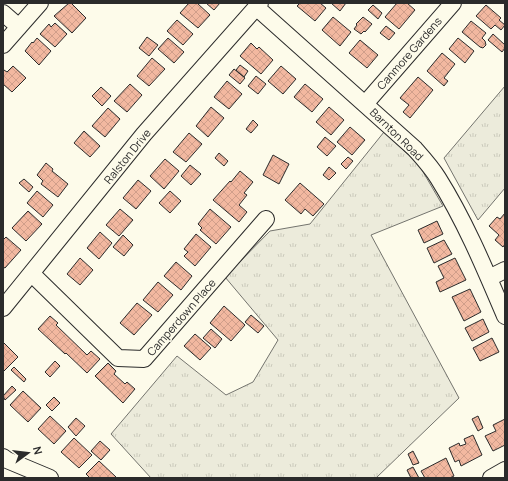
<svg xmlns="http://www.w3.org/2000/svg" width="508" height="481" font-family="Manrope,sans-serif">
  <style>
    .grass { fill: url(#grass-tufts); stroke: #74746e }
    .building { fill: url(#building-cross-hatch); stroke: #2b2b2b }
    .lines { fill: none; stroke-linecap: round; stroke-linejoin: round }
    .minor-casing { stroke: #2b2b2b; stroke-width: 18 }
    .minor { stroke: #fdfbea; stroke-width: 16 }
    .labels { text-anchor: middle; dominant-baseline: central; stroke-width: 3; stroke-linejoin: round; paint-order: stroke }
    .street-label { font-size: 11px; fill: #2b2b2b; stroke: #fdfbea }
  </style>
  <defs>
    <pattern id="grass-tufts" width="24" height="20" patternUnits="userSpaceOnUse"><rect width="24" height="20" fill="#ecebdb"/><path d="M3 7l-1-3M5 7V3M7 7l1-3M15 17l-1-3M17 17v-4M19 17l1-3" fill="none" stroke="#cbcabc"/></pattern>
    <pattern id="building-cross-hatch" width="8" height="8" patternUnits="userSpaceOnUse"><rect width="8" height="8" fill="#f2b8a0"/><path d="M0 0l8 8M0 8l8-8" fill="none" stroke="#d09e8a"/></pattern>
  </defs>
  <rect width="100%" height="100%" fill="#fdfbea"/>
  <!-- grass -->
  <path class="grass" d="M505 86V188L478 220 444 158Z
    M384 132 419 165 443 206 371 235 459 398 376 478H151L111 434 177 356 226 395 253 382 278 340 225 277 270 231 310 224Z"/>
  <!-- building -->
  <path class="building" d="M69 3H71L86 18 72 33 54 16Z
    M189 3H197L210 15 198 28 180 13Z
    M206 3H220L214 10Z
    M300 3H320L326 8 315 21 297 6Z
    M331 3H346L340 11Z
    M397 3H407L415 10 399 29 385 17Z
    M373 5 382 13 378 19 368 10Z
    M486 5 501 18 499 20 505 25 501 30 495 25 491 29 476 16Z
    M333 17 351 32 340 46 322 30Z
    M363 17 372 24 365 32 364 31 361 34 354 29 357 25 356 24Z
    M177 20 193 34 183 45 167 31Z
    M471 21 486 33 482 38 485 41 486 45 483 48 480 47 462 32Z
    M55 23 67 34 55 47 40 34 49 24 51 27Z
    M386 26 395 33 389 40 380 33Z
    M493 34 505 45V48L502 52 488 40Z
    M147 37 158 45 149 56 139 48Z
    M37 38 51 51 39 65 25 51 32 42 33 43Z
    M168 38 184 52 174 63 158 49Z
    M458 38 474 51 465 63 449 49Z
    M360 40 378 55 367 68 349 53Z
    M251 43 257 49 259 47 273 60 261 74 240 56Z
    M442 53 455 64 444 78 448 81 444 86 427 71Z
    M152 58 165 69 149 86 137 76Z
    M240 65 248 71 244 77 236 70Z
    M13 66 26 78 12 92 3 84V72L4 70 7 72Z
    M281 66 296 79 283 94 268 81Z
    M234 69 245 78 240 84 229 75Z
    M256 76 266 84 258 94 248 86Z
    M418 77 433 90 410 118 403 112 409 105 400 98Z
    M227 81 242 94 229 109 214 97Z
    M130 84 142 95 127 112 114 101Z
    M305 84 323 99 312 112 294 97Z
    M101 87 111 96 102 106 92 96Z
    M211 107 224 118 208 137 196 126Z
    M329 107 344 120 331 135 316 122Z
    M108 108 120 119 105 137 92 126Z
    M253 120 258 125 251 133 246 129Z
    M350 127 365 140 352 155 337 142Z
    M84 131 100 146 90 157 74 143Z
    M189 133 202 144 186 162 173 152Z
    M325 137 336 146 327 156 317 147Z
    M219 153 228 161 224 166 215 158Z
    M273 155 289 164 279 184 263 175Z
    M348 157 353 161 346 169 341 164Z
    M165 159 179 171 164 189 150 176Z
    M46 163 53 169 52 171 68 184 58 197 41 184 43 181 37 175Z
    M190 165 201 174 191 185 181 176Z
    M329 167 336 173 329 180 323 175Z
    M240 171 253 182 244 193 247 195 239 205 247 212 239 222 213 200 230 181 231 182Z
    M24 179 33 187 29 192 19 183Z
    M138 180 151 191 136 209 123 198Z
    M300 183 324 204 313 216 305 209 301 214 285 200Z
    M37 191 53 205 43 217 27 203Z
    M170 191 181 201 170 213 159 203Z
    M120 209 133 220 119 236 106 225Z
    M210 209 231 227 216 244 200 230 202 228 198 224Z
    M28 211 42 224 26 241 12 228Z
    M505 213V244L503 247 495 240 499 235 489 226 497 217 500 219Z
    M437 221 443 234 424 243 418 230Z
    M100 232 112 243 99 259 87 248Z
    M196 234 211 247 195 266 184 256 188 252 184 249Z
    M123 235 133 245 124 256 113 247Z
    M6 237 21 250 5 268 3 267V240Z
    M444 240 452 254 434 263 427 248Z
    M80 258 93 270 80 285 67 274Z
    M455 258 466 280 440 292 436 282 444 278 438 266Z
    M176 262 192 276 181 290 164 276Z
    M158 282 173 295 158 312 143 300Z
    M470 289 481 312 464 321 452 297Z
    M137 303 152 315 134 335 120 323Z
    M224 306 245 325 231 341 210 323Z
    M251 315 264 326 258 333 245 322Z
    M50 316 58 323 56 325 87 355 91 351 100 359 87 373 66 353 65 354 38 329Z
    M483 319 489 332 472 341 465 328Z
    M211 329 222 339 215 348 203 338Z
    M195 334 211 348 200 360 184 346Z
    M492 338 499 352 480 361 473 348Z
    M3 342 18 357 4 371 3 369Z
    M55 361 60 366 50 377 45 372Z
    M108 363 116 371 114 374 125 384 127 382 135 389 123 403 95 376Z
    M14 367 26 379 24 382 11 370Z
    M12 386 16 390 5 400 3 396Z
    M23 391 41 408 28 422 10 405Z
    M54 397 60 403 52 411 46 405Z
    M50 416 66 431 54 444 38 429Z
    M478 416 483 428 478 431 472 419Z
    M76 418 85 426 76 436 68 427Z
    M505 419V445L493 451 485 436 496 431 493 425Z
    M473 435 482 455 461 466 459 460 455 462 449 448 459 443 460 446 466 444 464 439Z
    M74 438 92 455 79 468 61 452Z
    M100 441 110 450 101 460 91 451Z
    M413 451 419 463 413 465 408 454Z
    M446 458 454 476 450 478H425L421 471Z
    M99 461 116 477V478H90L86 474Z
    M413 467 419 478H411L407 470Z"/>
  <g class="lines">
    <defs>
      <path id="minor" d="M256 7 415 149C423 158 432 168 438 178 465 221 485 269 505 316
        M3 13 19 27
        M3 45 40 3
        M365 104 453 3
        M32 274 118 358 144 359 266 219
        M489 278 505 270
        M3 308 144 134 260 3
        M3 457 7 460 50 478
        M491 478 505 470"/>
    </defs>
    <!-- minor casing -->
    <use href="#minor" class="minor-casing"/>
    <!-- minor -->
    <use href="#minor" class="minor"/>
  </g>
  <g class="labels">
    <!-- street labels -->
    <g class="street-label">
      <text transform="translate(409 53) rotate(-49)">Canmore Gardens</text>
      <text transform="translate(397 134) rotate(44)">Barnton Road</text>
      <text transform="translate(127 156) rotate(-51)">Ralston Drive</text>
      <text transform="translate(181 317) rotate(-49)">Camperdown Place</text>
    </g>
  </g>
  <!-- border -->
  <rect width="508" height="481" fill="none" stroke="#2b2b2b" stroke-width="8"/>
  <!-- north arrow -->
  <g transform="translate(28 453) rotate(75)" stroke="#fdfbea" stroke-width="3" paint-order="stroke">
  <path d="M0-3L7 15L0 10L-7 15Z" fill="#2b2b2b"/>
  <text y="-6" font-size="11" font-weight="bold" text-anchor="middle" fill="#2b2b2b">N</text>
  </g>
</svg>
